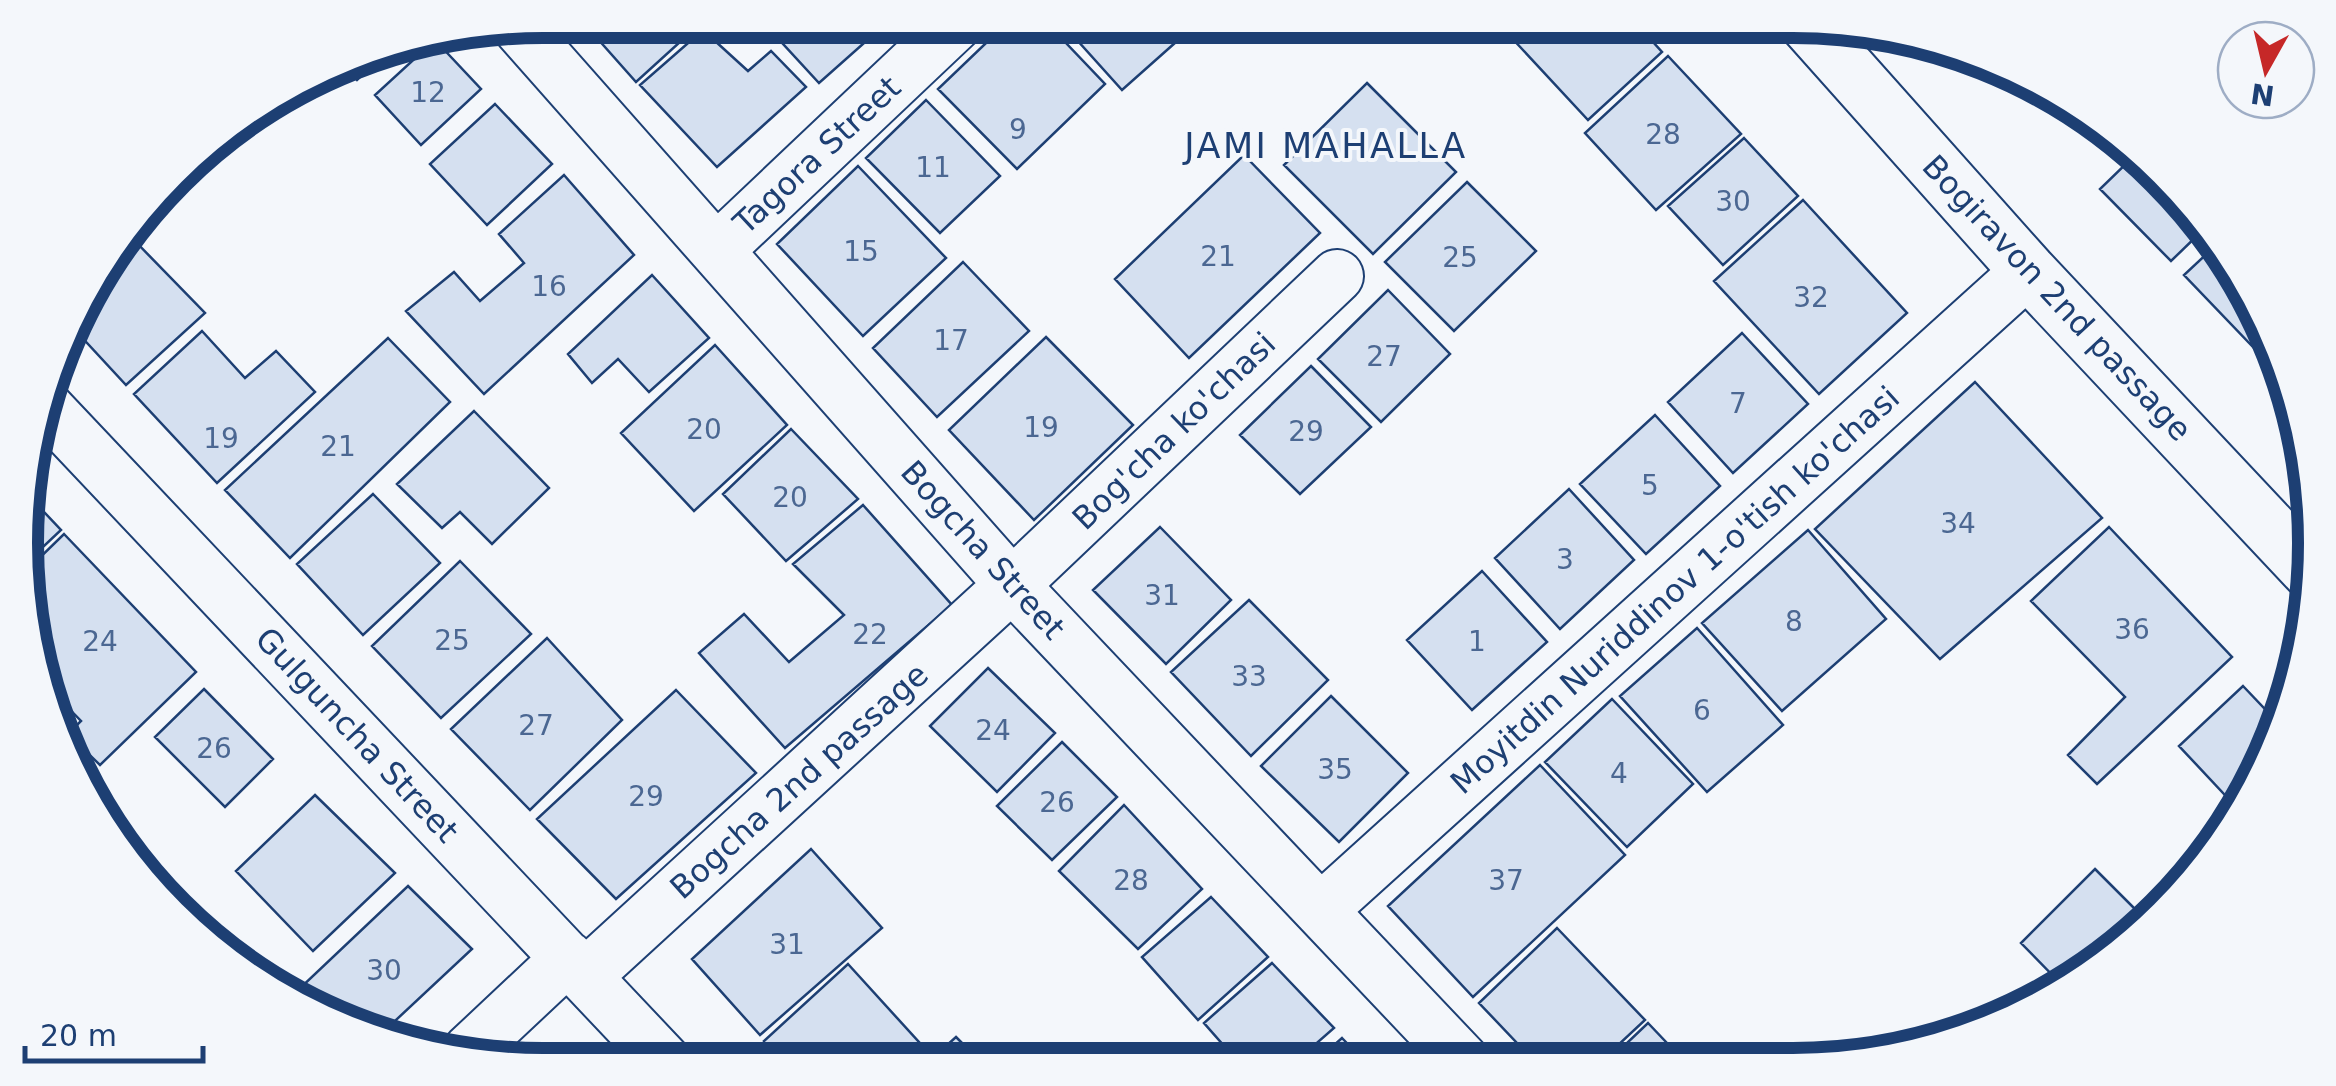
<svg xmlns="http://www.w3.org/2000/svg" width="2336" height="1086" font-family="'DejaVu Sans',sans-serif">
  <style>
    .building { fill: #d5e0f0; stroke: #1d3f73; stroke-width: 2.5 }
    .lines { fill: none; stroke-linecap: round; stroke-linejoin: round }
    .street-casing { stroke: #1d3f73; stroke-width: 56 }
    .secondary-casing { stroke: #1d3f73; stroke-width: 59 }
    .street { stroke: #f4f7fb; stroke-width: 52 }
    .secondary { stroke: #f4f7fb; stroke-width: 55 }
    .labels { text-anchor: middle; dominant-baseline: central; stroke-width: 8; stroke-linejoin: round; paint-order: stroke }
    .number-label { font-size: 28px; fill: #4b6792 }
    .street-label { font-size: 32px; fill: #1d3f73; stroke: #f4f7fb }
    .neighbourhood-label { font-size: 35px; letter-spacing: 2.5px; fill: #1d3f73; stroke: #f4f7fb }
    .rim { fill: none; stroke: #1d3f73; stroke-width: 12 }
  </style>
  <rect width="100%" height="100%" fill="#f4f7fb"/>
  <!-- building -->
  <path class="building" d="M581 20H701L702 22 636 82Z
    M761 20H890L819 83Z
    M1010 20H1044L1105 84 1017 169 938 89Z
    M1059 20H1189L1194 26 1122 90Z
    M1464 20H1502L1481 39Z
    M1528 20H1633L1662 52 1588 120 1510 36Z
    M703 30 748 71 771 51 806 87 717 167 640 85Z
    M435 40 481 89 421 145 375 95Z
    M395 44 357 80 343 65 374 48Z
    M1668 56 1741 134 1656 210 1585 133Z
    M1367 83 1456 172 1373 254 1284 165Z
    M926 100 1000 176 940 233 866 158Z
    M495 104 552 164 487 225 430 164Z
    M1744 138 1798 196 1723 265 1668 206Z
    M1244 155 1320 233 1189 358 1115 279Z
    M2135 155 2163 174 2202 231 2171 261 2100 189Z
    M858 166 946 258 863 336 777 244Z
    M564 175 634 255 484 394 406 311 454 272 480 301 524 263 499 234Z
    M1467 182 1536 251 1454 331 1385 262Z
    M1803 200 1907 313 1819 394 1714 281Z
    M132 238 205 313 126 385 76 331 103 265Z
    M2213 248 2276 343 2281 366 2276 371 2184 275Z
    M963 262 1029 331 937 417 873 348Z
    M652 275 709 338 649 392 618 359 592 383 568 354Z
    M1388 290 1450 354 1381 422 1318 359Z
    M202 331 245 378 276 351 315 392 217 483 134 394Z
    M1742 333 1808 404 1733 473 1668 402Z
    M1046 337 1133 425 1034 520 949 430Z
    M388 338 450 402 290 558 225 490Z
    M715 345 787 425 694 511 621 433Z
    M1311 366 1371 427 1300 494 1240 435Z
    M1975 382 2102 518 1940 659 1815 529Z
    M474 411 549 488 492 544 460 512 442 528 397 484Z
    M1655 415 1720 486 1646 554 1580 484Z
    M791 429 858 499 786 561 723 494Z
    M1569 489 1634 560 1560 629 1495 558Z
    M373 494 440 563 363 635 297 564Z
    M28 495 61 530 26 563Z
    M863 505 952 605 785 748 699 653 744 614 789 662 844 615 793 564Z
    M1160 527 1231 600 1166 664 1093 590Z
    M2109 527 2232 657 2097 784 2068 755 2125 697 2031 601Z
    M1808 530 1886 619 1782 711 1702 623Z
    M64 534 196 672 100 765 68 734 81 721 48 687 24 611 26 571Z
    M460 561 531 634 441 718 372 646Z
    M1482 571 1547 642 1472 710 1407 640Z
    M1249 600 1328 680 1251 756 1171 672Z
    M1697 628 1783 725 1707 792 1620 696Z
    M547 638 622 720 530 810 451 729Z
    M988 668 1055 733 997 792 930 726Z
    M2243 686 2280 725 2276 744 2238 809 2179 746Z
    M204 689 273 759 225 807 155 737Z
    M676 690 756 773 616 899 537 819Z
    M1331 696 1408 773 1339 842 1261 766Z
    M1612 699 1693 784 1627 847 1545 762Z
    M1062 742 1117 797 1052 860 997 806Z
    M1540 765 1625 855 1473 997 1388 906Z
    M315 795 395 873 313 951 236 871Z
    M1124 805 1202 889 1138 949 1059 871Z
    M811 849 882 928 760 1035 692 959Z
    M2095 869 2148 922 2111 958 2063 986 2021 943Z
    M408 886 472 949 381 1034 342 1026 309 1004 297 991Z
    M1211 897 1268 957 1198 1020 1142 957Z
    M1557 928 1645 1020 1600 1062 1536 1063 1479 1003Z
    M1272 963 1334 1028 1294 1063 1240 1064 1204 1023Z
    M848 964 928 1052 914 1065H787L764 1041Z
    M1648 1023 1685 1062H1607Z
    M956 1037 983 1064 925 1065Z
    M1342 1038 1366 1063H1314Z"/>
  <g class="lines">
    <defs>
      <path id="street" d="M516 24 1012 585 1465 1063
        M717 250 960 20
        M45 406 669 1066
        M1322 909 2028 271
        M585 976 1012 585 1337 276
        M469 1051 568 958"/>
      <path id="secondary" d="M1806 22 2028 271 2310 571"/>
    </defs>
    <!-- street casing -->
    <use href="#street" class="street-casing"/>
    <!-- secondary casing -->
    <use href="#secondary" class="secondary-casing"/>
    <!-- street -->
    <use href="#street" class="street"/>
    <!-- secondary -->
    <use href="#secondary" class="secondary"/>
  </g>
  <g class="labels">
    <!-- number labels -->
    <g class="number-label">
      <text x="428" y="92">12</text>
      <text x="1018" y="129">9</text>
      <text x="1663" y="134">28</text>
      <text x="933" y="167">11</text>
      <text x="1733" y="201">30</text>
      <text x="861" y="251">15</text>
      <text x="1218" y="256">21</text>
      <text x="1460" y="257">25</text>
      <text x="549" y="286">16</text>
      <text x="1811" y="297">32</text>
      <text x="951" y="340">17</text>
      <text x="1384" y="356">27</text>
      <text x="1738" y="403">7</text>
      <text x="1041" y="427">19</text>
      <text x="704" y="429">20</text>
      <text x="1306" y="431">29</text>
      <text x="221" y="438">19</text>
      <text x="338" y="446">21</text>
      <text x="1650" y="485">5</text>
      <text x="790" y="497">20</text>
      <text x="1958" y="523">34</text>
      <text x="1565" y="559">3</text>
      <text x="1162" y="595">31</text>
      <text x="1794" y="621">8</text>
      <text x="2132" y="629">36</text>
      <text x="870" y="634">22</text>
      <text x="452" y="640">25</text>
      <text x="100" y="641">24</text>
      <text x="1477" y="641">1</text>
      <text x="1249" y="676">33</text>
      <text x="1702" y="710">6</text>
      <text x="536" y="725">27</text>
      <text x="993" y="730">24</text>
      <text x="214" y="748">26</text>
      <text x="1335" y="769">35</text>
      <text x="1619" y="773">4</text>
      <text x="646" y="796">29</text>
      <text x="1057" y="802">26</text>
      <text x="1131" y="880">28</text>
      <text x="1506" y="880">37</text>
      <text x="787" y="944">31</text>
      <text x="384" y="970">30</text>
    </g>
    <!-- street labels -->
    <g class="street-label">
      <text transform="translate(817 155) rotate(-43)">Tagora Street</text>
      <text transform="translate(2057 298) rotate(47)">Bogiravon 2nd passage</text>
      <text transform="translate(1174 431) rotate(-44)">Bog'cha ko'chasi</text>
      <text transform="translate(983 550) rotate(48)">Bogcha Street</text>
      <text transform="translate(1675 590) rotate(-42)">Moyitdin Nuriddinov 1-o'tish ko'chasi</text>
      <text transform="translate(357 735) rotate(47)">Gulguncha Street</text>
      <text transform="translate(799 781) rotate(-42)">Bogcha 2nd passage</text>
    </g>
    <!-- neighbourhood labels -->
    <g class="neighbourhood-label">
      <text x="1326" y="146">JAMI MAHALLA</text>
    </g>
  </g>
  <!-- crop -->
  <path d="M0 0H2336V1086H0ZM543 38H1793A505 505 0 0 1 2298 543V543A505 505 0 0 1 1793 1048H543A505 505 0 0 1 38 543V543A505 505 0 0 1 543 38Z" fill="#f4f7fb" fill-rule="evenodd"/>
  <path class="rim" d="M543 38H1793A505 505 0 0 1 2298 543V543A505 505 0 0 1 1793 1048H543A505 505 0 0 1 38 543V543A505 505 0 0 1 543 38Z"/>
  <!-- north arrow -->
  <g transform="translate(2266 70) rotate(188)"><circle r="48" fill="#f4f7fb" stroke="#9eadc5" stroke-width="2.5"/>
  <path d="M0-8L18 38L0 25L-18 38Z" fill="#c62828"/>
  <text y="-15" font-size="28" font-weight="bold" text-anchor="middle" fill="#1d3f73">N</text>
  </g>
  <!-- scale -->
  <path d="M25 1046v15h178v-15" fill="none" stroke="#1d3f73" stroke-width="5"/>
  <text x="40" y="1046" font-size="30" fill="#1d3f73" stroke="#f4f7fb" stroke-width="8" paint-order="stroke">20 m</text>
</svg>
